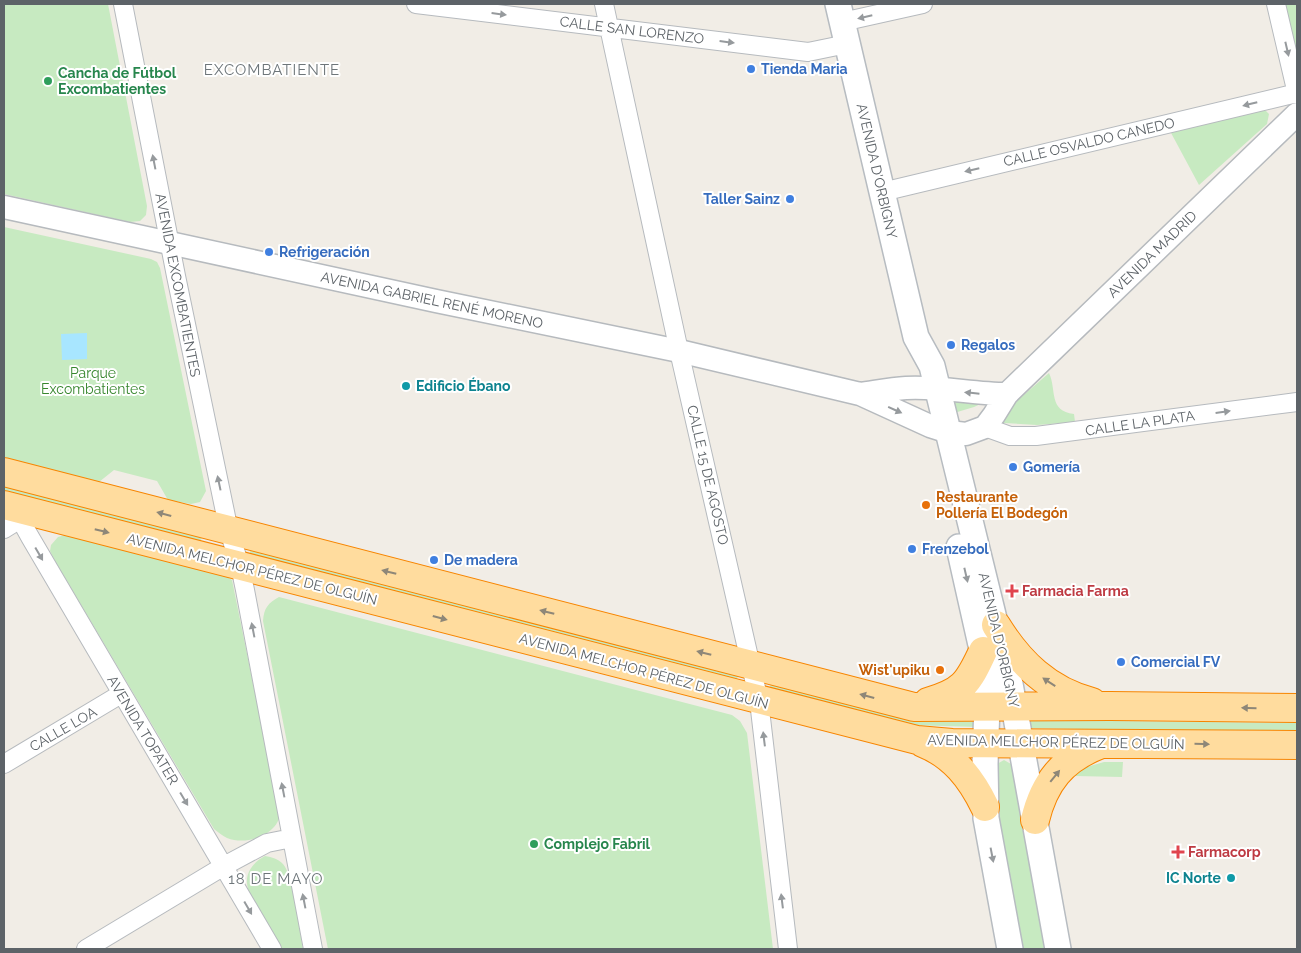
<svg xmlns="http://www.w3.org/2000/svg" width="1301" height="953" font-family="Raleway,sans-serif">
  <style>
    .green { fill: #c7eac1 }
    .water { fill: #a8e6ff }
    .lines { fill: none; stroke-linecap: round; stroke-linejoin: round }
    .minor-casing { stroke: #b6babe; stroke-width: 20 }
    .tertiary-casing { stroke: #b6babe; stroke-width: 25 }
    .secondary-casing { stroke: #b7bcc1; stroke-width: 28 }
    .trunk-casing { stroke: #f78500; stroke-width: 30 }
    .minor { stroke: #fff; stroke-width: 18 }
    .tertiary { stroke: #fff; stroke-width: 22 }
    .secondary { stroke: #fff; stroke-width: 25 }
    .trunk { stroke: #ffdc9e; stroke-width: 28 }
    .oneway { fill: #969a9d }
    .oneway2 { fill: #8e8778 }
    .shop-dot { fill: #3f7fe0; stroke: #fff; stroke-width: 2 }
    .leisure-dot { fill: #2e9e5b; stroke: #fff; stroke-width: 2 }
    .culture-dot { fill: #0f9aa8; stroke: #fff; stroke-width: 2 }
    .food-dot { fill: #e8710a; stroke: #fff; stroke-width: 2 }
    .health-dot { fill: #e0444e; stroke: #fff; stroke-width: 2 }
    .labels { text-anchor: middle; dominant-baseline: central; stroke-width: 4; stroke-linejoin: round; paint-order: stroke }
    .street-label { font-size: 14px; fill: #5d6368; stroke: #fff }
    .shop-label { font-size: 14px; font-weight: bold; fill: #366cbe; stroke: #fff; text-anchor: start }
    .leisure-label { font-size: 14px; font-weight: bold; fill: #27864d; stroke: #fff; text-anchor: start }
    .park-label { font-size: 14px; fill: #37862e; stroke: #fff }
    .culture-label { font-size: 14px; font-weight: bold; fill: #0d838f; stroke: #fff; text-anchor: start }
    .food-label { font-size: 14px; font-weight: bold; fill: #c56008; stroke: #fff; text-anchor: start }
    .health-label { font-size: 14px; font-weight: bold; fill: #be3a42; stroke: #fff; text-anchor: start }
    .neighbourhood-label { font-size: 15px; letter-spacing: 1px; fill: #6e767a; stroke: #fff }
  </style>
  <rect width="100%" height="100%" fill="#f1ede6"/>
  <!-- green -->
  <path class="green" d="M4 4H108L147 206 146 215 140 221 130 222 4 194Z
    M1282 4H1297V67Z
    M1260 110 1266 111 1269 114 1267 124 1199 185 1170 131Z
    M4 227 151 259 157 262 160 268 206 491 200 502 191 504 168 500 157 481 114 470 99 482 4 457Z
    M1049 373C1057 390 1048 411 1074 414L1075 422 1037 425 1004 423 1000 421 1003 413Z
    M987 401 974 407 954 413 951 402Z
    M4 485 202 537 200 543 4 492Z
    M65 535 223 574 232 580 280 816C279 819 277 824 274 827 263 839 243 844 227 838 223 836 218 832 214 829L55 561 50 551 51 545 58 537Z
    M251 549 738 676 736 682 249 555Z
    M279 597 732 715 740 721 747 733 773 949H328L263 621C264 608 268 603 279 597Z
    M771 684 977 720V727L909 725 769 690Z
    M1026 720 1297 723V733L1027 728Z
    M1004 760 1011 764 1014 776 1049 949H1022L998 818 997 764Z
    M1104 762H1123L1122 777 1075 776 1083 768Z
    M265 856C272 857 278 859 283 864 293 874 300 932 303 949H280C271 933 248 900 247 883 246 871 255 861 265 856Z"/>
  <!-- water -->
  <path class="water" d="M87 333V359L62 360 61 334Z"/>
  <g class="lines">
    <defs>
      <path id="minor" d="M123 4 176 276 229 531 240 566 245 590 313 949
        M416 4 808 52 847 44
        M604 4 679 351 759 701 788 949
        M1276 4 1297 94
        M842 22 923 4
        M882 192 1297 93
        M985 427 1010 436H1036L1297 402
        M20 510V519L30 537 272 949
        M4 529 20 519
        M4 764 121 694
        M86 949 224 866 267 843 292 838"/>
      <path id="tertiary" d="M4 207 436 301 679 351 860 394 930 426 949 432 966 434 985 427 994 415 1007 394 1297 114
        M860 394C875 392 891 389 906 388 940 386 973 394 1007 394"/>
      <path id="secondary" d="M838 4 916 337 932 366 1010 684 1058 949
        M959 547 988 676 985 764 986 818 1010 949"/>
      <path id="trunk" d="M4 472 914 707 1110 706 1297 708
        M4 505 917 740 952 743 1297 745
        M996 625C1019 662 1048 691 1092 702
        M928 702C962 692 968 684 983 651
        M923 743C953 755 971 778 985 807
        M1035 820C1044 782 1063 759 1099 745"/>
    </defs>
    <!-- minor casing -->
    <use href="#minor" class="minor-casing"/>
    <!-- tertiary casing -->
    <use href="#tertiary" class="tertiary-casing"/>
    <!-- secondary casing -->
    <use href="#secondary" class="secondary-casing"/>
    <!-- trunk casing -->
    <use href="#trunk" class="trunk-casing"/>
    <!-- minor -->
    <use href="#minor" class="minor"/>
    <!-- tertiary -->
    <use href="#tertiary" class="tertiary"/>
    <!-- secondary -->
    <use href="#secondary" class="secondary"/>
    <!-- trunk -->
    <use href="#trunk" class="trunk"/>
  </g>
  <!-- one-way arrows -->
  <defs><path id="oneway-solid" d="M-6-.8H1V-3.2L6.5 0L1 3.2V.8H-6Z" transform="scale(1.25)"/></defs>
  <g class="oneway">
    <use href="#oneway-solid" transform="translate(499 14) rotate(7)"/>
    <use href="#oneway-solid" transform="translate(865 17) rotate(167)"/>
    <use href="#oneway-solid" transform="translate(727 42) rotate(7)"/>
    <use href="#oneway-solid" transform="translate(1287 49) rotate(77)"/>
    <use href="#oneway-solid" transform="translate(1250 104) rotate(166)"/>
    <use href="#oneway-solid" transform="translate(154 162) rotate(-101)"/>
    <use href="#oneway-solid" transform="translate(972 170) rotate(167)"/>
    <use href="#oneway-solid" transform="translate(972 393) rotate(-174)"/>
    <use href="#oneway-solid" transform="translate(895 410) rotate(24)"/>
    <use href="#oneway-solid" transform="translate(1223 412) rotate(-8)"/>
    <use href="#oneway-solid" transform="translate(219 483) rotate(-102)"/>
    <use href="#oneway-solid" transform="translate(39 554) rotate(60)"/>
    <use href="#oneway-solid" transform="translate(966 575) rotate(77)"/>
    <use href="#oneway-solid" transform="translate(253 630) rotate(-101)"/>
    <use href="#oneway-solid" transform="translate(764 739) rotate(-97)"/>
    <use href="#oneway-solid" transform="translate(283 790) rotate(-101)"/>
    <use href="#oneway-solid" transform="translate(184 799) rotate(59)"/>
    <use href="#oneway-solid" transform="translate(992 855) rotate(79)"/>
    <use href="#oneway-solid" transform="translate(304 901) rotate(-101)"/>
    <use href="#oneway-solid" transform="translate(782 901) rotate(-97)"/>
    <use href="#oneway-solid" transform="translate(248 908) rotate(60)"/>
  </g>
  <g class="oneway2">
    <use href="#oneway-solid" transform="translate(164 514) rotate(-165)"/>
    <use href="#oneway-solid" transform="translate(102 531) rotate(14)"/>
    <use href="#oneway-solid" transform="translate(389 572) rotate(-166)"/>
    <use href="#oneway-solid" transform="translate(547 612) rotate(-166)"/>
    <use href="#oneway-solid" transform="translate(440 618) rotate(15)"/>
    <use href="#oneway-solid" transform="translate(704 653) rotate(-166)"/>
    <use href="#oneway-solid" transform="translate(1049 682) rotate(-147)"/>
    <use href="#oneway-solid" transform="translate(867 696) rotate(-165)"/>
    <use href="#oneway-solid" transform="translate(1249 708) rotate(-179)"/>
    <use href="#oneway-solid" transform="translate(1202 744) rotate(1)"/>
    <use href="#oneway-solid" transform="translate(1055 776) rotate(-51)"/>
  </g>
  <!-- markers -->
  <g class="shop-dot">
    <circle cx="751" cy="69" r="5"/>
    <circle cx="790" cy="199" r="5"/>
    <circle cx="269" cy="252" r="5"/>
    <circle cx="951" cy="345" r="5"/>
    <circle cx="1013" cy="467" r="5"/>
    <circle cx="912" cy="549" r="5"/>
    <circle cx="434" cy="560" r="5"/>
    <circle cx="1121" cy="662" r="5"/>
  </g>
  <g class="leisure-dot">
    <circle cx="48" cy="81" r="5"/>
    <circle cx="534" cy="844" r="5"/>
  </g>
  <g class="culture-dot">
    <circle cx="406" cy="386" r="5"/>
    <circle cx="1231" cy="878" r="5"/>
  </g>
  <g class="food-dot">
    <circle cx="926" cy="505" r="5"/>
    <circle cx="940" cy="670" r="5"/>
  </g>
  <g class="health-dot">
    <path d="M1009.5 583.5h5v5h5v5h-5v5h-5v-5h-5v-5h5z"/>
    <path d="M1175.5 844.5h5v5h5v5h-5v5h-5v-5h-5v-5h5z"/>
  </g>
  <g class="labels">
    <!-- street labels -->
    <g class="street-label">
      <text transform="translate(632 30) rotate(7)">CALLE SAN LORENZO</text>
      <text transform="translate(1089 142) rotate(-13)">CALLE OSVALDO CANEDO</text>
      <text transform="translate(877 171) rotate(77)">AVENIDA D'ORBIGNY</text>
      <text transform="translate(1152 254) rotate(-44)">AVENIDA MADRID</text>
      <text transform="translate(178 285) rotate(79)">AVENIDA EXCOMBATIENTES</text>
      <text transform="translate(432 300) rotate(12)">AVENIDA GABRIEL RENÉ MORENO</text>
      <text transform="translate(1140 423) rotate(-8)">CALLE LA PLATA</text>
      <text transform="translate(708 475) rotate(77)">CALLE 15 DE AGOSTO</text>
      <text transform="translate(252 569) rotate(14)">AVENIDA MELCHOR PÉREZ DE OLGUÍN</text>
      <text transform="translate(999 640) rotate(77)">AVENIDA D'ORBIGNY</text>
      <text transform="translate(644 671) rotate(15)">AVENIDA MELCHOR PÉREZ DE OLGUÍN</text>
      <text transform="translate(63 729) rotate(-30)">CALLE LOA</text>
      <text transform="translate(143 730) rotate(59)">AVENIDA TOPATER</text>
      <text transform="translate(1056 742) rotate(1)">AVENIDA MELCHOR PÉREZ DE OLGUÍN</text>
    </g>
    <!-- shop labels -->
    <g class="shop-label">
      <text x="761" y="69">Tienda Maria</text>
      <text x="780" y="199" text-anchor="end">Taller Sainz</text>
      <text x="279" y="252">Refrigeración</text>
      <text x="961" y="345">Regalos</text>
      <text x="1023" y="467">Gomería</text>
      <text x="922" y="549">Frenzebol</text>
      <text x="444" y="560">De madera</text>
      <text x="1131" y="662">Comercial FV</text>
    </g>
    <!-- leisure labels -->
    <g class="leisure-label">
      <text x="58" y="73">Cancha de Fútbol<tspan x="58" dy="16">Excombatientes</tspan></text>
      <text x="544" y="844">Complejo Fabril</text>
    </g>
    <!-- park labels -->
    <g class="park-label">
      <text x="93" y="373">Parque<tspan x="93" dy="16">Excombatientes</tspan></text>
    </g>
    <!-- culture labels -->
    <g class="culture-label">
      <text x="416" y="386">Edificio Ébano</text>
      <text x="1221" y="878" text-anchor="end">IC Norte</text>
    </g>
    <!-- food labels -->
    <g class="food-label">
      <text x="936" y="497">Restaurante<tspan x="936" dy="16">Pollería El Bodegón</tspan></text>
      <text x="930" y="670" text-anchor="end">Wist'upiku</text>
    </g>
    <!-- health labels -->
    <g class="health-label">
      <text x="1022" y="591">Farmacia Farma</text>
      <text x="1188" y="852">Farmacorp</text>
    </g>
    <!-- neighbourhood labels -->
    <g class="neighbourhood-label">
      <text x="272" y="70">EXCOMBATIENTE</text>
      <text x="276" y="879">18 DE MAYO</text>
    </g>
  </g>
  <!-- border -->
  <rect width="1301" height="953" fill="none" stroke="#5d6368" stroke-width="10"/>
</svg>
